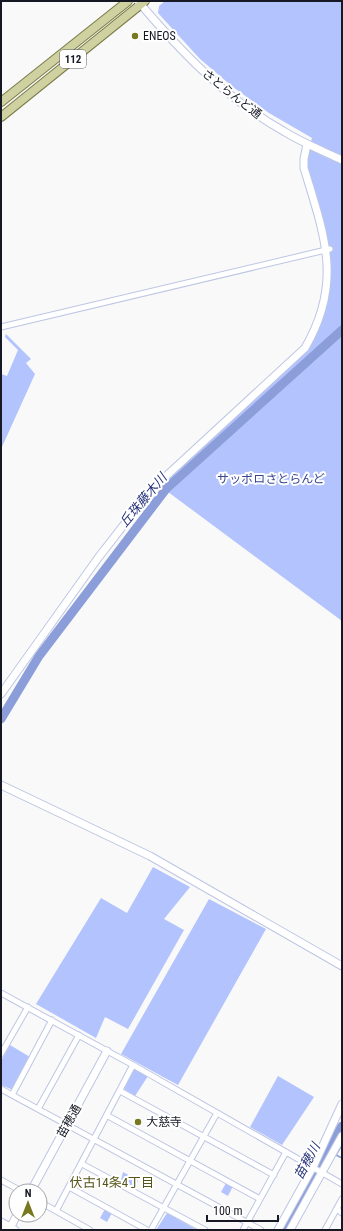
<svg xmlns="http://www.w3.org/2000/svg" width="343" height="1231" font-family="'Roboto Condensed','Noto Sans JP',sans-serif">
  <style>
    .green { fill: #b2c3fe }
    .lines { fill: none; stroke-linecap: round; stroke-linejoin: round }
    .stream { stroke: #8c9eda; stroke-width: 1.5 }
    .river { stroke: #8c9eda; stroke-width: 9 }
    .street-casing { stroke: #bdc6e3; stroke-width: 7 }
    .secondary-casing { stroke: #bdc6e3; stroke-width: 9 }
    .primary-casing { stroke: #7b7d4b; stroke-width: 10 }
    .street { stroke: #fff; stroke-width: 5 }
    .secondary { stroke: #fff; stroke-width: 7 }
    .primary { stroke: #d0d1a0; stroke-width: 8 }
    .poi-dot { fill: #77781f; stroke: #fff; stroke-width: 1.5 }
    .labels { text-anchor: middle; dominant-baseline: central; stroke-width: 4; stroke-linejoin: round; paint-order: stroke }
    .shield { fill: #fff; stroke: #5c5e66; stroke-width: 1 }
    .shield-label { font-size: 11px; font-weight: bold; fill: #161924 }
    .poi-label { font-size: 12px; fill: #161924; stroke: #fff; text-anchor: start }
    .street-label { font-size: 12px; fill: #161924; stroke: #fff }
    .park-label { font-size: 12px; fill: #37468e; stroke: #fff }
    .water-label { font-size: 13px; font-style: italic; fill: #263279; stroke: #fff }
    .neighbourhood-label { font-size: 13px; fill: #56561b; stroke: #fff }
  </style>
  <rect width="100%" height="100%" fill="#f9f9f9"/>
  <!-- green -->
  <path class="green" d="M165 1H342V621L160 486 303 354C343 288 331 242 308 170L307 155 312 138 269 113 233 87 200 59 158 13 159 6Z
    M6 334 31 359 26 363 35 374 1 449V374L7 376 18 350 5 337Z
    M153 867 190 887 164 919 184 930 128 1029 105 1017 96 1038 36 1004 101 898 127 913Z
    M209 899 266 929 178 1085 121 1054Z
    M10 1045 30 1057 13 1090 1 1085V1061Z
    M134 1069 148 1076 135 1096 124 1089Z
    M278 1076 314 1097 282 1145 250 1127Z
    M123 1172 138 1180 135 1189 121 1180Z
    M226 1183 233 1186 228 1196 221 1192Z
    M105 1209 112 1213 107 1222 100 1218Z
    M167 1213 197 1230H156Z"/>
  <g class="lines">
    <!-- stream -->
    <path class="stream" d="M342 1145 336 1155 342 1158"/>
    <!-- river -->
    <path class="river" d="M1 719 39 656 166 489 342 330
      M284 1230 342 1126"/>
    <defs>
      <path id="street" d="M1 327 330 249
        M1 993 133 1065 342 1184
        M1 1054 28 1007
        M1 1089 261 1230
        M120 1091 274 1175
        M12 1095 52 1020
        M38 1109 79 1035
        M108 1116 260 1199
        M82 1164 205 1230
        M1 1180 21 1191
        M69 1187 147 1230
        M40 1202 90 1230
        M337 1209 342 1213
        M56 1211 133 1065
        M151 1230 217 1113
        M243 1230 286 1152
        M325 1230 342 1199"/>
      <path id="secondary" d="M138 1C181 52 226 99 285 132 303 143 323 151 342 160
        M1 694 98 558 151 490 305 348C343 283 325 237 304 168V159L307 144
        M1 785 150 856 342 966
        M31 1191 107 1051
        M1 1222 15 1230
        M1 1229 3 1230
        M9 1230 17 1215
        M278 1230 314 1165 342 1104
        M290 1230 342 1136"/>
      <path id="primary" d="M1 102 128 1
        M1 117 145 1"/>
    </defs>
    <!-- street casing -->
    <use href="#street" class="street-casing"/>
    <!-- secondary casing -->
    <use href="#secondary" class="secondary-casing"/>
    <!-- primary casing -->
    <use href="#primary" class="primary-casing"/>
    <!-- street -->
    <use href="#street" class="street"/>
    <!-- secondary -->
    <use href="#secondary" class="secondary"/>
    <!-- primary -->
    <use href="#primary" class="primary"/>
  </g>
  <!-- markers -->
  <g class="poi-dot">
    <circle cx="135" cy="36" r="4"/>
    <circle cx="138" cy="1122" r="4"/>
  </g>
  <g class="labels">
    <!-- shield labels -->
    <rect class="shield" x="60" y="50" width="26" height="18" rx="3"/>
    <g class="shield-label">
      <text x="73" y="59">112</text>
    </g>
    <!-- poi labels -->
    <g class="poi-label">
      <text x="143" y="36">ENEOS</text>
      <text x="146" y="1122">大慈寺</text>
    </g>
    <!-- street labels -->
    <g class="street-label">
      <text transform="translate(232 94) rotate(38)">さとらんど通</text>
      <text transform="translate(69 1121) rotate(-61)">苗穂通</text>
    </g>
    <!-- park labels -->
    <g class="park-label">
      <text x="271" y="479">サッポロさとらんど</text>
    </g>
    <!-- water labels -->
    <g class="water-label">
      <text transform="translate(143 500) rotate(-50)">丘珠藤木川</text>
      <text transform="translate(307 1161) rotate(-61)">苗穂川</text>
    </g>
    <!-- neighbourhood labels -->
    <g class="neighbourhood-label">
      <text x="112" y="1182">伏古14条4丁目</text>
    </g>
  </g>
  <!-- border -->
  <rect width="343" height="1231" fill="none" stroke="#161924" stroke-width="4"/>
  <!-- north arrow -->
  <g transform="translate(28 1203)"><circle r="19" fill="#ffffff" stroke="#a2a3a7"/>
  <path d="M0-3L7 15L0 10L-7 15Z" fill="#77781f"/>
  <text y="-6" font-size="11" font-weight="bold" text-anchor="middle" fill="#161924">N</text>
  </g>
  <!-- scale -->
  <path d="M207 1215v6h71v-6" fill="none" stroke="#161924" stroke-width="2"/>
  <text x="213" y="1215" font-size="12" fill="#161924" stroke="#ffffff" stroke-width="3" paint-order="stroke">100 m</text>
</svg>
